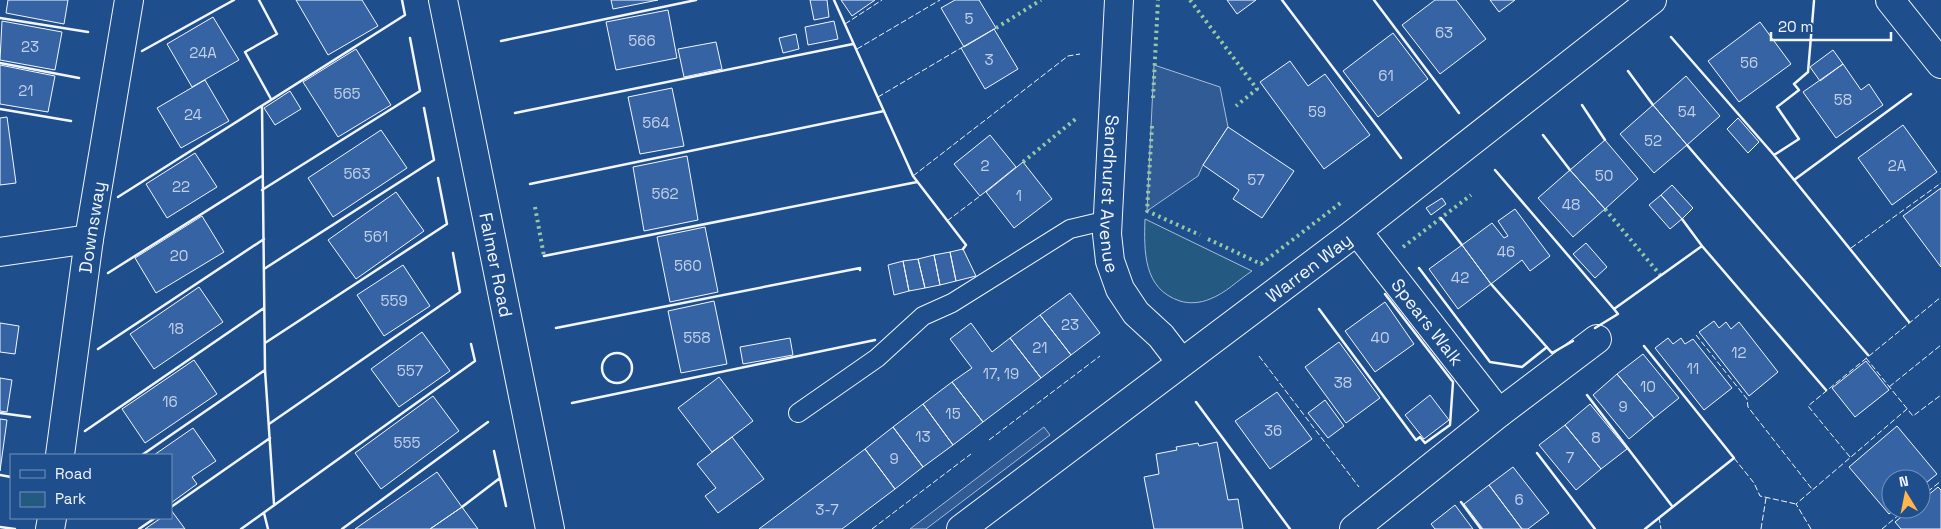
<svg xmlns="http://www.w3.org/2000/svg" width="1941" height="529" font-family="'Space Grotesk',sans-serif">
  <style>
    .green { fill: #245a82; stroke: #a8bbd7 }
    .parking { fill: #305b95; stroke: #a8bbd7 }
    .building { fill: #3563a3; stroke: #f2f6ff }
    .lines { fill: none; stroke-linecap: round; stroke-linejoin: round }
    .lane-casing { stroke: #f2f6ff; stroke-width: 20 }
    .street-casing { stroke: #f2f6ff; stroke-width: 30 }
    .secondary-casing { stroke: #f2f6ff; stroke-width: 30 }
    .lane { stroke: #1f4e8c; stroke-width: 18 }
    .street { stroke: #1f4e8c; stroke-width: 28 }
    .secondary { stroke: #1f4e8c; stroke-width: 28 }
    .hedge { stroke: #97c8a6; stroke-width: 4; stroke-dasharray: 2.5 4; stroke-linecap: butt }
    .fence { stroke: #f2f6ff; stroke-width: 1; stroke-dasharray: 6 2.5; stroke-linecap: butt }
    .wall { stroke: #f2f6ff; stroke-width: 2.5 }
    .labels { text-anchor: middle; dominant-baseline: central; stroke-width: 4; stroke-linejoin: round; paint-order: stroke }
    .number-label { font-size: 15px; fill: #c3d1e8 }
    .street-label { font-size: 18px; fill: #f2f6ff; stroke: #1f4e8c }
  </style>
  <rect width="100%" height="100%" fill="#1f4e8c"/>
  <!-- green -->
  <path class="green" d="M1145 219 1252 271C1238 280 1226 293 1210 299 1201 303 1189 304 1180 301 1143 289 1144 251 1145 219Z"/>
  <!-- parking -->
  <path class="parking" d="M1154 65 1220 87 1228 127 1203 165 1198 176 1147 211Z
    M1044 427 1050 435 926 529H910Z"/>
  <!-- building -->
  <path class="building" d="M8 0H68L64 24 6 13Z
    M296 0H362L378 26 328 55Z
    M611 0H658L613 9Z
    M810 0H827L829 17 814 20Z
    M841 0H875L852 16Z
    M955 0H979L996 28 964 47 941 8Z
    M1227 0H1256L1237 14Z
    M1435 0H1456L1486 39 1440 74 1402 25Z
    M1490 0H1515L1499 12Z
    M668 10 677 58 616 70 606 22Z
    M213 17 239 60 192 87 167 44Z
    M2 21 62 32 55 70 0 60Z
    M834 21 838 39 808 45 805 27Z
    M1760 22 1791 64 1739 102 1708 61Z
    M994 29 1018 69 985 89 961 48Z
    M1393 33 1428 79 1378 117 1343 71Z
    M796 34 799 49 783 53 779 38Z
    M716 42 722 69 684 77 678 49Z
    M356 49 391 105 338 137 303 82Z
    M1833 50 1843 64 1820 81 1810 67Z
    M1290 61 1308 86 1325 74 1370 135 1324 169 1260 82Z
    M1843 64 1861 90 1869 84 1883 105 1836 138 1803 92Z
    M0 65 55 76 48 112 0 104Z
    M1686 76 1720 116 1687 145 1653 105Z
    M205 80 229 121 181 148 157 108Z
    M672 88 684 146 640 154 628 97Z
    M290 91 301 109 275 125 264 108Z
    M1653 105 1687 145 1654 173 1620 134Z
    M7 117 16 183 0 185V118Z
    M1738 118 1759 142 1748 153 1727 129Z
    M1903 125 1937 172 1892 205 1858 158Z
    M1228 127 1294 171 1262 218 1233 199 1239 190 1203 165Z
    M381 130 407 168 333 217 308 178Z
    M990 135 1016 167 980 196 954 164Z
    M1605 140 1638 179 1605 209 1570 170Z
    M195 153 217 187 167 218 146 184Z
    M687 156 698 220 644 231 633 167Z
    M1023 162 1052 199 1014 228 986 192Z
    M1570 170 1605 209 1573 237 1538 198Z
    M1672 185 1693 208 1682 219 1661 195Z
    M1941 188V267L1903 216Z
    M396 192 424 231 356 279 328 240Z
    M1661 195 1682 219 1670 229 1649 205Z
    M1442 198 1446 204 1431 215 1426 208Z
    M1515 209 1550 256 1530 271 1522 260 1491 284 1462 245 1492 223 1504 238 1508 236 1498 221Z
    M202 216 224 252 156 293 135 258Z
    M705 227 718 292 670 302 657 237Z
    M1586 243 1607 267 1595 278 1573 254Z
    M1462 245 1491 284 1458 309 1429 269Z
    M963 249 976 276 956 281 950 252Z
    M950 252 956 281 940 285 934 255Z
    M934 255 940 285 925 288 918 259Z
    M918 259 925 288 909 291 903 261Z
    M903 261 909 291 894 295 888 265Z
    M403 265 430 306 384 336 357 295Z
    M199 287 223 322 154 369 130 334Z
    M1070 293 1100 333 1071 355 1040 315Z
    M714 301 727 364 681 373 668 311Z
    M1385 302 1414 344 1375 372 1345 331Z
    M1040 315 1071 355 1041 378 1010 338Z
    M1714 321 1719 328 1726 322 1731 329 1739 322 1778 372 1749 396 1699 332Z
    M0 323 19 326 15 354 0 352Z
    M971 323 992 352 1010 338 1041 378 983 422 952 382 972 368 950 339Z
    M422 332 450 371 399 407 371 369Z
    M790 338 793 355 743 364 740 347Z
    M1668 338 1673 344 1681 338 1685 344 1693 339 1732 388 1704 410 1655 348Z
    M1339 342 1380 398 1346 423 1305 367Z
    M1643 354 1679 398 1654 418 1617 374Z
    M194 360 217 394 145 443 122 409Z
    M1866 361 1889 390 1855 417 1832 388Z
    M1617 374 1654 418 1629 439 1593 395Z
    M719 377 753 421 712 452 678 408Z
    M0 378 12 380 7 412 0 411Z
    M952 382 983 422 953 445 923 404Z
    M1277 392 1312 439 1270 469 1235 421Z
    M1430 395 1449 420 1424 439 1405 415Z
    M433 396 459 431 381 489 355 453Z
    M1325 400 1344 426 1328 438 1308 413Z
    M923 404 953 445 923 467 893 427Z
    M1590 404 1627 449 1601 469 1565 425Z
    M0 419 7 420 0 471Z
    M1565 425 1601 469 1576 490 1539 445Z
    M1897 426 1937 474 1921 487V479H1891V509H1895L1889 514 1849 467Z
    M893 427 923 467 895 489 865 449Z
    M193 428 216 461 192 477 197 484 171 503V455H154Z
    M732 437 764 479 718 513 705 496 716 488 697 464Z
    M1217 442 1228 500 1238 499 1243 529H1154L1144 477 1159 474 1156 454 1177 450 1176 447 1198 443 1199 446Z
    M865 449 895 489 842 529H759Z
    M1513 467 1549 513 1528 529H1522L1489 485Z
    M437 472 462 507 430 529H355Z
    M1489 485 1522 529H1483L1464 504Z
    M1938 487 1941 490V529H1901L1895 522 1911 509H1921V501Z
    M1455 505 1473 529H1435L1431 524Z
    M462 507 478 529H430Z
    M171 510 185 529H145L161 518H171Z"/>
  <g class="lines">
    <defs>
      <path id="lane" d="M798 413 877 358 923 316 952 303 1070 229 1108 220"/>
      <g id="street">
        <path id="s1" d="M1119 0 1107 234 1110 261 1120 289 1136 313 1161 336 1181 362"/>
        <path d="M1890 0 1941 64"/>
        <path id="s2" d="M1357 231 1499 413"/>
        <path d="M0 252 89 239"/>
        <path id="s3" d="M60 455 89 239 129 0"/>
        <path d="M50 529 52 518"/>
        <path id="s4" d="M961 529 1357 231 1652 0"/>
        <path d="M1354 529 1499 413 1597 339"/>
      </g>
      <g id="secondary">
        <path id="s5" d="M443 0 550 529"/>
      </g>
    </defs>
    <!-- lane casing -->
    <use href="#lane" class="lane-casing"/>
    <!-- street casing -->
    <use href="#street" class="street-casing"/>
    <!-- secondary casing -->
    <use href="#secondary" class="secondary-casing"/>
    <!-- lane -->
    <use href="#lane" class="lane"/>
    <!-- street -->
    <use href="#street" class="street"/>
    <!-- secondary -->
    <use href="#secondary" class="secondary"/>
    <!-- hedge -->
    <path class="hedge" d="M1190 0 1257 89 1236 106
      M996 28 1041 0
      M1153 98 1158 0
      M1152 126 1147 211 1200 235
      M1023 162 1078 117
      M535 207 544 256
      M1605 209 1661 276
      M1208 239 1261 264 1343 201
      M1403 247 1471 195"/>
    <!-- fence -->
    <path class="fence" d="M845 24 882 0
      M857 49 940 0
      M878 97 961 48
      M913 176 1068 56 1080 54
      M947 221 980 196
      M1851 248 1941 183
      M1696 335 1747 399 1748 407 1812 489
      M1259 356 1359 487
      M1866 358 1913 416 1941 395
      M1889 387 1941 345
      M989 440 1100 356
      M1850 457 1808 406 1941 297
      M1734 458 1754 483 1760 496 1796 504
      M1921 497 1941 481
      M1659 517 1661 529
      M872 529 971 454
      M1761 529 1766 498
      M1811 529 1796 504 1907 409
      M1882 529 1906 509"/>
    <!-- wall -->
    <path class="wall" d="M259 0 277 34 245 52 271 99
      M834 0 913 176 966 245 963 249
      M1282 0 1401 158
      M1374 0 1459 113
      M0 18 88 32
      M1671 37 1774 155 1909 322
      M501 41 696 0
      M142 51 234 0
      M0 63 79 78
      M1628 71 1653 105
      M1582 105 1605 140
      M262 106 265 370 274 504
      M0 109 71 121
      M515 113 853 44
      M1543 135 1570 170
      M1687 145 1868 355
      M1774 155 1799 139 1777 107 1799 90 1794 84 1808 72 1814 1
      M1495 170 1614 309
      M1794 180 1911 94
      M530 184 884 111
      M262 190 420 91 410 38
      M118 197 405 15 402 0
      M1441 218 1462 245
      M1682 219 1702 246 1826 390
      M544 256 917 182
      M1419 268 1490 362 1522 367 1547 347
      M264 269 434 160 424 108
      M108 273 262 176
      M1491 284 1552 353 1573 341
      M1319 309 1416 440 1420 437 1425 443 1450 425 1453 382 1385 294
      M556 328 860 268V270
      M1595 328 1618 314 1614 309 1702 246
      M265 343 447 224 438 178
      M1644 346 1734 458 1645 529
      M98 349 264 239
      M602 368a15 15 0 1 1 30 0a15 15 0 1 1-30 0Z
      M1587 395 1672 506
      M1196 402 1290 529
      M572 403 875 340
      M0 413 30 417
      M269 424 460 292 453 253
      M85 431 264 308
      M494 451 506 506
      M1537 453 1595 529
      M142 455 265 370
      M0 475 11 477
      M1461 502 1481 529
      M171 507 270 438
      M462 507 500 478
      M264 513 268 529
      M0 527 15 529
      M139 529 155 518
      M241 529 475 361 471 344
      M342 529 488 422"/>
  </g>
  <g class="labels">
    <!-- number labels -->
    <g class="number-label">
      <text x="969" y="18">5</text>
      <text x="1444" y="32">63</text>
      <text x="642" y="40">566</text>
      <text x="30" y="46">23</text>
      <text x="203" y="52">24A</text>
      <text x="989" y="59">3</text>
      <text x="1749" y="62">56</text>
      <text x="1386" y="75">61</text>
      <text x="26" y="90">21</text>
      <text x="347" y="93">565</text>
      <text x="1843" y="99">58</text>
      <text x="1317" y="111">59</text>
      <text x="1687" y="111">54</text>
      <text x="193" y="114">24</text>
      <text x="656" y="122">564</text>
      <text x="1653" y="140">52</text>
      <text x="985" y="165">2</text>
      <text x="1897" y="165">2A</text>
      <text x="357" y="173">563</text>
      <text x="1604" y="175">50</text>
      <text x="1256" y="179">57</text>
      <text x="181" y="186">22</text>
      <text x="665" y="193">562</text>
      <text x="1019" y="195">1</text>
      <text x="1571" y="204">48</text>
      <text x="376" y="236">561</text>
      <text x="1506" y="251">46</text>
      <text x="179" y="255">20</text>
      <text x="688" y="265">560</text>
      <text x="1460" y="277">42</text>
      <text x="394" y="300">559</text>
      <text x="1070" y="324">23</text>
      <text x="176" y="328">18</text>
      <text x="697" y="337">558</text>
      <text x="1380" y="337">40</text>
      <text x="1040" y="347">21</text>
      <text x="1739" y="352">12</text>
      <text x="1693" y="368">11</text>
      <text x="410" y="370">557</text>
      <text x="1001" y="373">17, 19</text>
      <text x="1343" y="382">38</text>
      <text x="1648" y="386">10</text>
      <text x="170" y="401">16</text>
      <text x="1623" y="406">9</text>
      <text x="953" y="413">15</text>
      <text x="1273" y="430">36</text>
      <text x="923" y="436">13</text>
      <text x="1596" y="437">8</text>
      <text x="407" y="442">555</text>
      <text x="1570" y="457">7</text>
      <text x="894" y="458">9</text>
      <text x="1519" y="499">6</text>
      <text x="827" y="509">3-7</text>
    </g>
    <!-- street labels -->
    <g class="street-label">
      <text stroke="none"><textPath href="#s1" startOffset="194">Sandhurst Avenue</textPath></text>
      <text stroke="none"><textPath href="#s3" startOffset="230">Downsway</textPath></text>
      <text stroke="none"><textPath href="#s5" startOffset="270">Falmer Road</textPath></text>
      <text stroke="none"><textPath href="#s4" startOffset="435">Warren Way</textPath></text>
      <text stroke="none"><textPath href="#s2" startOffset="115">Spears Walk</textPath></text>
    </g>
  </g>
  <!-- legend -->
  <rect x="10" y="454" width="162" height="65" fill="#1f4e8c" stroke="#7391ba"/>
  <rect x="20" y="470" width="25" height="8" fill="#1f4e8c" stroke="#7391ba"/>
  <text x="55" y="479" font-size="15" fill="#f2f6ff">Road</text>
  <rect x="20" y="492" width="25" height="15" fill="#245a82" stroke="#7391ba"/>
  <text x="55" y="504" font-size="15" fill="#f2f6ff">Park</text>
  <!-- north arrow -->
  <g transform="translate(1906 494) rotate(350)"><circle r="24" fill="#1f4e8c" stroke="#7391ba"/>
  <path d="M0-4L9 19L0 12L-9 19Z" fill="#ffb74d"/>
  <text y="-8" font-size="14" font-weight="bold" text-anchor="middle" fill="#f2f6ff">N</text>
  </g>
  <!-- scale -->
  <path d="M1771 32v8h120v-8" fill="none" stroke="#f2f6ff" stroke-width="2.5"/>
  <text x="1778" y="32" font-size="15" fill="#f2f6ff" stroke="#1f4e8c" stroke-width="4" paint-order="stroke">20 m</text>
</svg>
